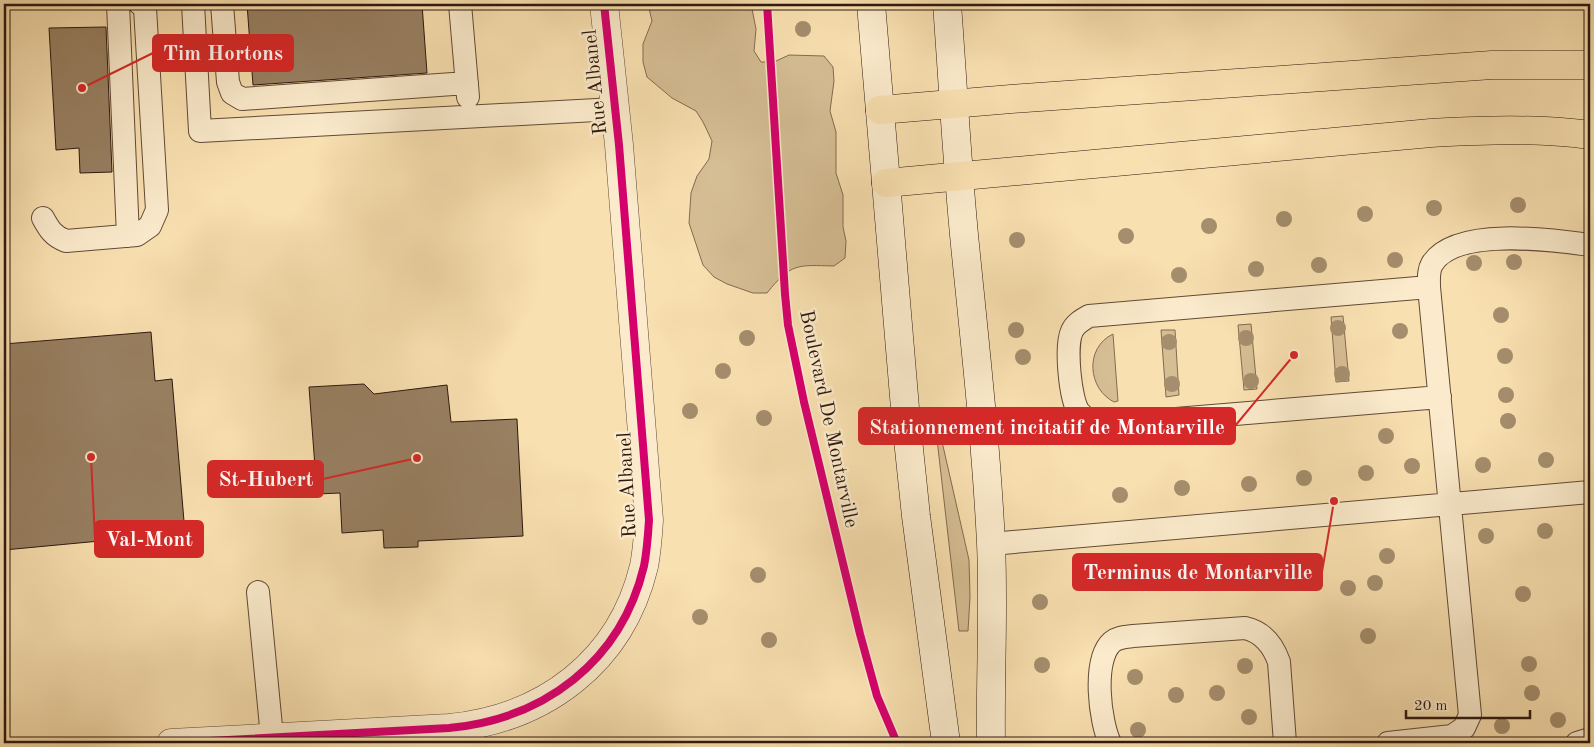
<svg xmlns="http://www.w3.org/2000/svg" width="1594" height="747" font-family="'Old Standard TT',serif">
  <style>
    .green { fill: #d6be94; stroke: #826b51 }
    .building { fill: #988062; stroke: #2e180e }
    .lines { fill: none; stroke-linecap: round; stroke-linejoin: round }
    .lane-casing { stroke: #614a36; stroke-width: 24 }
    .street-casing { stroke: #614a36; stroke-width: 29 }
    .secondary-casing { stroke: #2e180e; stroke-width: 29 }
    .highway-casing { stroke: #2e180e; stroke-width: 29 }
    .lane { stroke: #fbebcc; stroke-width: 22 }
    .street { stroke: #fbebcc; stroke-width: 28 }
    .secondary { stroke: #fbebcc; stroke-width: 28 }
    .highway { stroke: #f9e0b0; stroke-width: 28 }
    .cycleway-casing { stroke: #fbebcc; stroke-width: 11 }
    .cycleway { stroke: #d6006c; stroke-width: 8 }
    .tree { fill: #a58e6d }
    .labels { text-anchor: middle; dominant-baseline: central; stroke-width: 5; stroke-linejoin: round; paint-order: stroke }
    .street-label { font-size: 20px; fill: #2e180e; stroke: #fbebcc }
    .leader { fill: none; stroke: #d62828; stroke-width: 2 }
    .callout-dot { fill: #d62828; stroke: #fbebcc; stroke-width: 2 }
    .callout { fill: #d62828; stroke: #d62828; stroke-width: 2 }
    .callout-label { font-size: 21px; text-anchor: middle; font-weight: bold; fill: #fff }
  </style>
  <rect width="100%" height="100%" fill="#f9e0b0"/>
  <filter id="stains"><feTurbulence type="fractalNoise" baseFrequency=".004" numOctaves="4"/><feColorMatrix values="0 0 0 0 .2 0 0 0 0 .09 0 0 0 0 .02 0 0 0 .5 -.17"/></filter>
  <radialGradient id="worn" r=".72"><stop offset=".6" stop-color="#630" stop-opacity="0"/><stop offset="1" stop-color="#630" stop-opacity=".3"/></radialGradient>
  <!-- green -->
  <path class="green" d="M648 4H751L756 29 754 51 761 62H774L789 55 824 56 833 67 834 81 830 111 836 132V173L843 195V227L846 241 845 258 834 266C797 265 791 263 767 293H753L727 284 714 277 703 265 689 223 691 193 697 176 709 159 712 141 703 122 696 111 672 98 647 77 643 62V44L652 21Z
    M1343 316 1349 381 1336 382 1331 317Z
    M1251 324 1257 389 1244 390 1238 325Z
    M1161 330H1175L1179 395 1166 397Z
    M1113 334 1118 401 1114 402C1088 389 1084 348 1113 334Z
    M934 413H938L943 446 969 560 970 597 968 631H959Z"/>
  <!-- building -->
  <path class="building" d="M247 4H422L427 73 253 85Z
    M106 27 112 172 80 173 79 148 56 150 49 28Z
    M151 332 155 381 172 379 185 533 4 550V344Z
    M364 384 374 394 447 385 451 422 517 419 523 536 418 541V547L384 548 383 530 342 533 340 493 317 494 309 387Z"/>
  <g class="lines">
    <defs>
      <path id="lane" d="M118 4 128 236
        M193 4 200 131 615 109
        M222 4 228 82 232 93 242 99 467 83
        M460 4 468 97
        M43 218C49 229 53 236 66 241L137 235 150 226 157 210 145 8 140 4
        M1429 287 1089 316C1082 320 1075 324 1072 331 1065 346 1070 400 1079 412 1085 419 1094 423 1103 425L1440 397
        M991 544 1590 492
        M258 592 272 737
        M1110 743C1100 722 1092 660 1112 642 1118 637 1126 637 1133 636L1245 628C1263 632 1273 645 1279 662L1285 743
        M1388 743 1452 736 1464 728 1470 715 1429 287C1429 279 1428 271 1432 264 1455 226 1553 240 1590 245
        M1577 743 1590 739"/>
      <path id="street" d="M171 743 449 728C544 719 621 662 644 566 647 551 648 536 649 520L619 145 604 4"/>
      <path id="secondary" d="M871 4 906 420 916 516 946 743
        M947 4C953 84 957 165 965 245 975 344 986 443 991 543 994 610 990 676 991 743"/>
      <path id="highway" d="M880 110 1011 99 1492 65H1590
        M886 183 1431 133C1484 130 1537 128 1590 135"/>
    </defs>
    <!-- lane casing -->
    <use href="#lane" class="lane-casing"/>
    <!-- street casing -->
    <use href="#street" class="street-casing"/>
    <!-- secondary casing -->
    <use href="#secondary" class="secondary-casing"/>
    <!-- highway casing -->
    <use href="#highway" class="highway-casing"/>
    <!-- lane -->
    <use href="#lane" class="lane"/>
    <!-- street -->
    <use href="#street" class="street"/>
    <!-- secondary -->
    <use href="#secondary" class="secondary"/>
    <!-- highway -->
    <use href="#highway" class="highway"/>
    <defs>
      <path id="cycleway" d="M767 4 785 294 788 325 804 402 860 634 877 696 897 743
        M171 743 449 728C544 719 621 662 644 566 647 551 648 536 649 520L619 145 604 4"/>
    </defs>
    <!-- cycleway casing -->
    <use href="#cycleway" class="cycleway-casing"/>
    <!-- cycleway -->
    <use href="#cycleway" class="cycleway"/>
  </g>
  <!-- trees -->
  <g class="tree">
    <circle cx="803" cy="29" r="8"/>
    <circle cx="1518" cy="205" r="8"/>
    <circle cx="1434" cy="208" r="8"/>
    <circle cx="1365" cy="214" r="8"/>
    <circle cx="1284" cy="219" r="8"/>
    <circle cx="1209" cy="226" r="8"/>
    <circle cx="1126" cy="236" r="8"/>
    <circle cx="1017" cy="240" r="8"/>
    <circle cx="1395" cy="260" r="8"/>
    <circle cx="1514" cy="262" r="8"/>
    <circle cx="1474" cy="263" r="8"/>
    <circle cx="1319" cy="265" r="8"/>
    <circle cx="1256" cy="269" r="8"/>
    <circle cx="1179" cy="275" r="8"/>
    <circle cx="1501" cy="315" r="8"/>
    <circle cx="1338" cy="328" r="8"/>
    <circle cx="1016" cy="330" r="8"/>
    <circle cx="1400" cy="331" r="8"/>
    <circle cx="747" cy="338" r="8"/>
    <circle cx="1246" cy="338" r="8"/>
    <circle cx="1169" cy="342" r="8"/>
    <circle cx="1505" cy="356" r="8"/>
    <circle cx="1023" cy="357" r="8"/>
    <circle cx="723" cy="371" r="8"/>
    <circle cx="1342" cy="374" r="8"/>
    <circle cx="1251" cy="381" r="8"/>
    <circle cx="1172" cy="384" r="8"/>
    <circle cx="1506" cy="395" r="8"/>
    <circle cx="690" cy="411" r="8"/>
    <circle cx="764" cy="418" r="8"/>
    <circle cx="1508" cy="421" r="8"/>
    <circle cx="1386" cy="436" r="8"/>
    <circle cx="1032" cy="437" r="8"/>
    <circle cx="1546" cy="460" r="8"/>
    <circle cx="1483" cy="465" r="8"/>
    <circle cx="1412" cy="466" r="8"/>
    <circle cx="1366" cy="473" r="8"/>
    <circle cx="1304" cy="478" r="8"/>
    <circle cx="1249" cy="484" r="8"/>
    <circle cx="1182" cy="488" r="8"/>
    <circle cx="1120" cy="495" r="8"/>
    <circle cx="1545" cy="531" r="8"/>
    <circle cx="1486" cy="536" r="8"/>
    <circle cx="1387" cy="556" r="8"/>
    <circle cx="758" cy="575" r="8"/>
    <circle cx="1375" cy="583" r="8"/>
    <circle cx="1348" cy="588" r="8"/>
    <circle cx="1523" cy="594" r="8"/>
    <circle cx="1040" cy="602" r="8"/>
    <circle cx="700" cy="617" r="8"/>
    <circle cx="1368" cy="636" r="8"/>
    <circle cx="769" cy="640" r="8"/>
    <circle cx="1529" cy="664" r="8"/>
    <circle cx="1042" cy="665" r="8"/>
    <circle cx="1245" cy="666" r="8"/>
    <circle cx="1135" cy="677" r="8"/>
    <circle cx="1217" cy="693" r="8"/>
    <circle cx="1532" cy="693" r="8"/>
    <circle cx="1176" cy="695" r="8"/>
    <circle cx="1249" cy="717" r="8"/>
    <circle cx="1558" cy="720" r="8"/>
    <circle cx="1502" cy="726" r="8"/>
    <circle cx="1138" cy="730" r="8"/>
  </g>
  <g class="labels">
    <!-- street labels -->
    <g class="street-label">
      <text transform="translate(596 82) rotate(-96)">Rue Albanel</text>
      <text transform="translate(828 419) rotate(78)">Boulevard De Montarville</text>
      <text transform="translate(628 485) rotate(-93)">Rue Albanel</text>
    </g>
  </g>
  <!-- callouts -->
  <path class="leader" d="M82 88L153 53M1294 355L1235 426M417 458L323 479M91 457L95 539M1334 501L1322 572"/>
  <g class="callout-dot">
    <circle cx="82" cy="88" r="5"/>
    <circle cx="1294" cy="355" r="5"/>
    <circle cx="417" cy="458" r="5"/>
    <circle cx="91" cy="457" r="5"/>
    <circle cx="1334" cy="501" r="5"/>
  </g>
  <g class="callout">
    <rect x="153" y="35" width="140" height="36" rx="5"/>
    <rect x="859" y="408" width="376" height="36" rx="5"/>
    <rect x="208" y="461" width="115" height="36" rx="5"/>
    <rect x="95" y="521" width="108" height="36" rx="5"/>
    <rect x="1073" y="554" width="249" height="36" rx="5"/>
  </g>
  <g class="callout-label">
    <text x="223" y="60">Tim Hortons</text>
    <text x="1047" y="434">Stationnement incitatif de Montarville</text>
    <text x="266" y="486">St-Hubert</text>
    <text x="149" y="546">Val-Mont</text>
    <text x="1198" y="579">Terminus de Montarville</text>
  </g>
  <!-- margin -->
  <rect width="1594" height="747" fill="none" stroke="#f9e0b0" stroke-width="20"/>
  <rect x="5" y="5" width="1584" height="737" fill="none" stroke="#2e180e" stroke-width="2.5"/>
  <rect x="10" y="10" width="1574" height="727" fill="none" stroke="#2e180e"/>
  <!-- scale -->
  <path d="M1406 710v8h124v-8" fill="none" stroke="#2e180e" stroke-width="2.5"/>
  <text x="1414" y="710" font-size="15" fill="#2e180e" stroke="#fbebcc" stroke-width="4" paint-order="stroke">20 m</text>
  <rect width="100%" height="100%" filter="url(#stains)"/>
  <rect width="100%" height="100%" fill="url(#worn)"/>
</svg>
